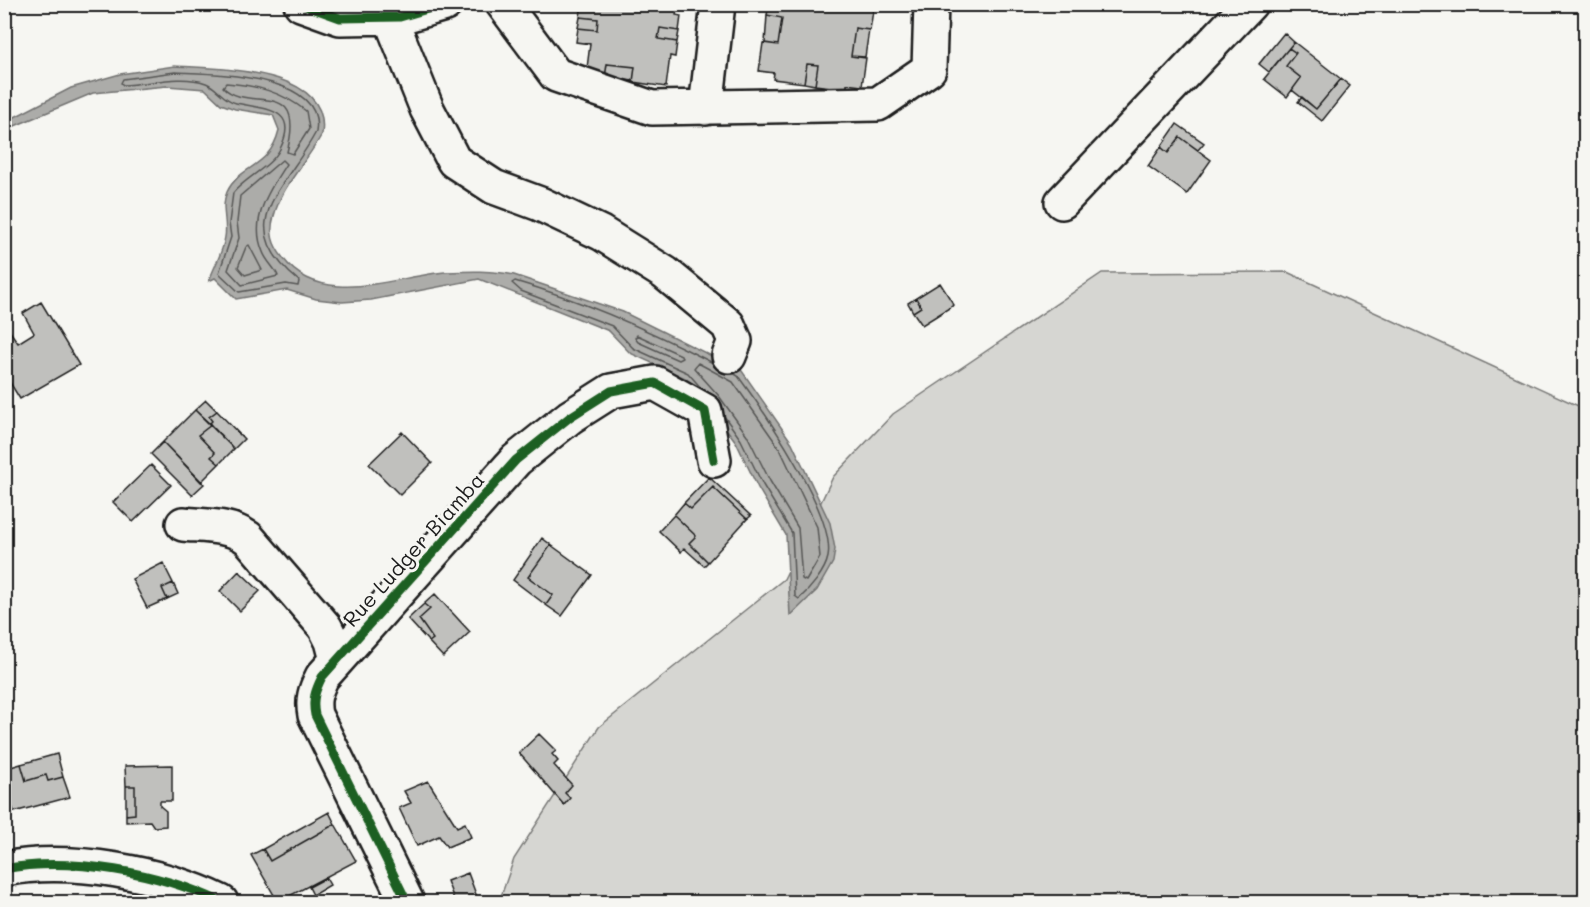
<svg xmlns="http://www.w3.org/2000/svg" width="1590" height="907" font-family="Mali,sans-serif">
  <style>
    .green { fill: #d6d6d2; stroke: #797977; stroke-width: 1.5 }
    .water { fill: #acaca9; stroke: #727271; stroke-width: 1.5 }
    .lines { fill: none; stroke-linecap: round; stroke-linejoin: round }
    .shore { stroke: #565654; stroke-width: 1.5 }
    .building { fill: #c0c0bd; stroke: #1c1c1c; stroke-width: 1.5 }
    .minor-casing { stroke: #1c1c1c; stroke-width: 38 }
    .minor { stroke: #f6f6f2; stroke-width: 33 }
    .cycleway-casing { stroke: #f6f6f2; stroke-width: 13 }
    .cycleway { stroke: #1b5e20; stroke-width: 9 }
    .labels { text-anchor: middle; dominant-baseline: central; stroke-width: 6; stroke-linejoin: round; paint-order: stroke }
    .street-label { font-size: 21px; fill: #1c1c1c; stroke: #f6f6f2 }
  </style>
  <rect width="100%" height="100%" fill="#f6f6f2"/>
  <filter id="ink" filterUnits="userSpaceOnUse"><feTurbulence type="fractalNoise" baseFrequency=".0167" numOctaves="2"/><feDisplacementMap in="SourceGraphic" scale="12" xChannelSelector="R" yChannelSelector="G"/><feConvolveMatrix kernelMatrix="1 2 1 2 8 2 1 2 1" color-interpolation-filters="sRGB"/></filter>
  <g filter="url(#ink)">
    <!-- green -->
    <path class="green" d="M1287 272 1585 409V902H499L514 859 599 727 784 579 833 477 893 414 1102 273Z"/>
    <!-- water -->
    <path class="water" d="M175 66C218 69 332 67 322 134 307 162 282 185 274 216 269 233 272 244 283 258 321 309 395 276 446 272 468 271 492 270 514 275L623 312 742 371 792 443 830 523 835 549 833 562 817 590 790 616 786 535 758 488 736 442 693 384 685 378 630 353 609 331 479 279 371 300 342 302 316 299 287 290 236 299 215 278 209 281C214 267 223 252 225 237 228 222 220 207 227 192 241 163 269 170 279 130L273 115 235 109 221 104 205 89 167 86 93 93 5 130V122L71 88 120 74Z"/>
    <g class="lines">
      <!-- shore -->
      <path class="shore" d="M175 72C212 74 326 73 316 132 286 189 229 224 299 281L298 286 286 284 239 292 219 273 231 237 229 223 233 193C246 177 271 167 280 149 301 107 262 109 236 103 223 100 217 87 206 83 180 74 150 84 123 85L121 83 123 79Z
        M226 83C256 85 282 92 306 111L309 129 293 154 287 152C307 75 248 114 223 87Z
        M282 160 286 164C269 190 249 220 263 252 266 261 275 268 278 276L242 285 228 270 239 238 237 222 240 196Z
        M249 245 262 270 245 275 238 267 246 247Z
        M637 335 681 355 682 358 678 360 638 342 635 338Z
        M698 363 733 382 780 449 817 527 820 557 806 581 802 579 798 528 770 481 747 435 719 396 694 368Z
        M702 389 688 373 633 348 612 326 521 291 512 283 515 281C584 301 649 330 713 363
        M724 416 741 440 763 485 792 533 795 596 799 599C810 589 825 572 828 557 836 515 764 411 738 376L733 373"/>
    </g>
    <!-- building -->
    <path class="building" d="M582 4H678L676 15 681 16 679 31 660 28 658 39 677 42 675 57 670 56 666 87 633 82 635 67 607 64 605 78 586 76 590 44 576 42 578 28 597 30 598 19 580 17Z
      M769 4H874L870 30 855 28 851 56 866 58 862 86 847 84V89L815 85 818 65 807 64 804 83 773 79 774 73 759 71 763 43 778 45 782 18 767 15Z
      M767 15 782 18 778 45 765 43Z
      M580 17 598 19 597 30 578 28Z
      M660 28 679 31 677 42 658 39Z
      M855 28 869 30 865 57 851 56Z
      M1284 33 1294 42 1269 72 1259 64Z
      M1294 42 1341 79 1316 109 1292 90 1301 78 1286 66 1296 53 1289 48Z
      M1289 48 1296 53 1286 66 1301 78 1287 97 1264 79Z
      M607 64 635 67 633 81 605 77Z
      M807 64 818 65 815 85 804 83Z
      M1341 79 1350 86 1322 121 1298 102 1302 97 1316 109Z
      M1177 124 1204 143 1198 150 1180 137 1168 153 1161 147Z
      M1180 137 1211 160 1187 194 1148 166 1161 147 1168 153Z
      M940 283 954 305 922 325 913 312 921 307 916 298Z
      M916 298 921 307 913 312 908 303Z
      M41 302 79 365 20 399 4 373V323L18 343 34 333 23 313Z
      M206 400 217 411 209 417 212 421 209 424 195 410Z
      M195 410 211 425 198 435 215 453 211 457 219 464 201 482 163 442Z
      M217 411 244 439 234 449 209 424 212 421 209 417Z
      M211 425 234 449 219 464 211 457 215 453 198 435Z
      M402 432 432 463 400 495 369 464Z
      M163 442 204 484 192 495 151 454Z
      M151 465 171 485 133 522 113 502Z
      M709 477 751 516 747 519 713 487 691 509 684 503Z
      M713 487 747 519 708 562 689 543 696 536 674 515 684 503 691 509Z
      M674 515 696 536 689 543 708 562 704 566 684 548 681 552 659 531Z
      M542 538 551 545 528 577 553 595 546 605 513 580Z
      M551 545 592 575 562 616 546 605 553 595 528 577Z
      M163 563 173 583 162 588 167 599 147 608 132 579Z
      M239 571 260 591 240 611 220 591Z
      M173 583 178 594 167 599 162 588Z
      M435 594 470 632 443 657 429 642 433 639 419 619 430 609 424 604Z
      M424 604 430 609 419 619 433 639 429 642 408 619Z
      M539 734 556 751 552 754 558 761 554 765 572 785 565 793 570 798 564 805 519 753Z
      M57 754 63 777 48 781 46 775 26 781 21 764Z
      M21 764 26 781 46 775 48 781 63 777 70 797 14 812 4 783V769Z
      M172 765V801H160V806L166 811V826L154 827 150 821 126 822V815L135 814V786H126L125 766Z
      M428 781 457 827 465 823 471 837 447 847 439 836 417 846 399 808 411 803 404 791Z
      M126 786H135V814L126 815Z
      M329 812 335 824 270 861 263 849Z
      M335 824 356 861 278 902 251 855 263 849 270 861Z
      M468 873 477 897 465 902H455L447 881Z
      M326 878 330 885 313 895 309 887Z"/>
    <g class="lines">
      <defs>
        <path id="minor" d="M301 4 340 18 400 17 445 4
          M503 4 556 75 652 108 878 104 929 69 931 4
          M390 17 427 109 454 161 494 187 540 204 601 233 665 273 728 325 735 341 729 356
          M706 108 718 4
          M1062 202 1250 4
          M183 524C205 526 230 525 248 538L325 627 332 641 337 660
          M4 869C71 856 161 873 221 902
          M407 902 315 715C312 700 315 691 322 677L516 460 570 417 611 391 655 383 705 411 714 460"/>
      </defs>
      <!-- minor casing -->
      <use href="#minor" class="minor-casing"/>
      <!-- minor -->
      <use href="#minor" class="minor"/>
      <defs>
        <path id="cycleway" d="M301 4 340 18 400 17 445 4
          M4 869C71 856 161 873 221 902
          M407 902 315 715C312 700 315 691 322 677L516 460 570 417 611 391 655 383 705 411 714 460"/>
      </defs>
      <!-- cycleway casing -->
      <use href="#cycleway" class="cycleway-casing"/>
      <!-- cycleway -->
      <use href="#cycleway" class="cycleway"/>
    </g>
  </g>
  <g class="labels">
    <!-- street labels -->
    <g class="street-label">
      <text transform="translate(413 549) rotate(-48)">Rue Ludger Biamba</text>
    </g>
  </g>
  <!-- margin -->
  <rect width="1590" height="907" fill="none" stroke="#f6f6f2" stroke-width="24"/>
  <rect x="12" y="12" width="1566" height="883" fill="none" stroke="#1c1c1c" stroke-width="2" filter="url(#ink)"/>
</svg>
